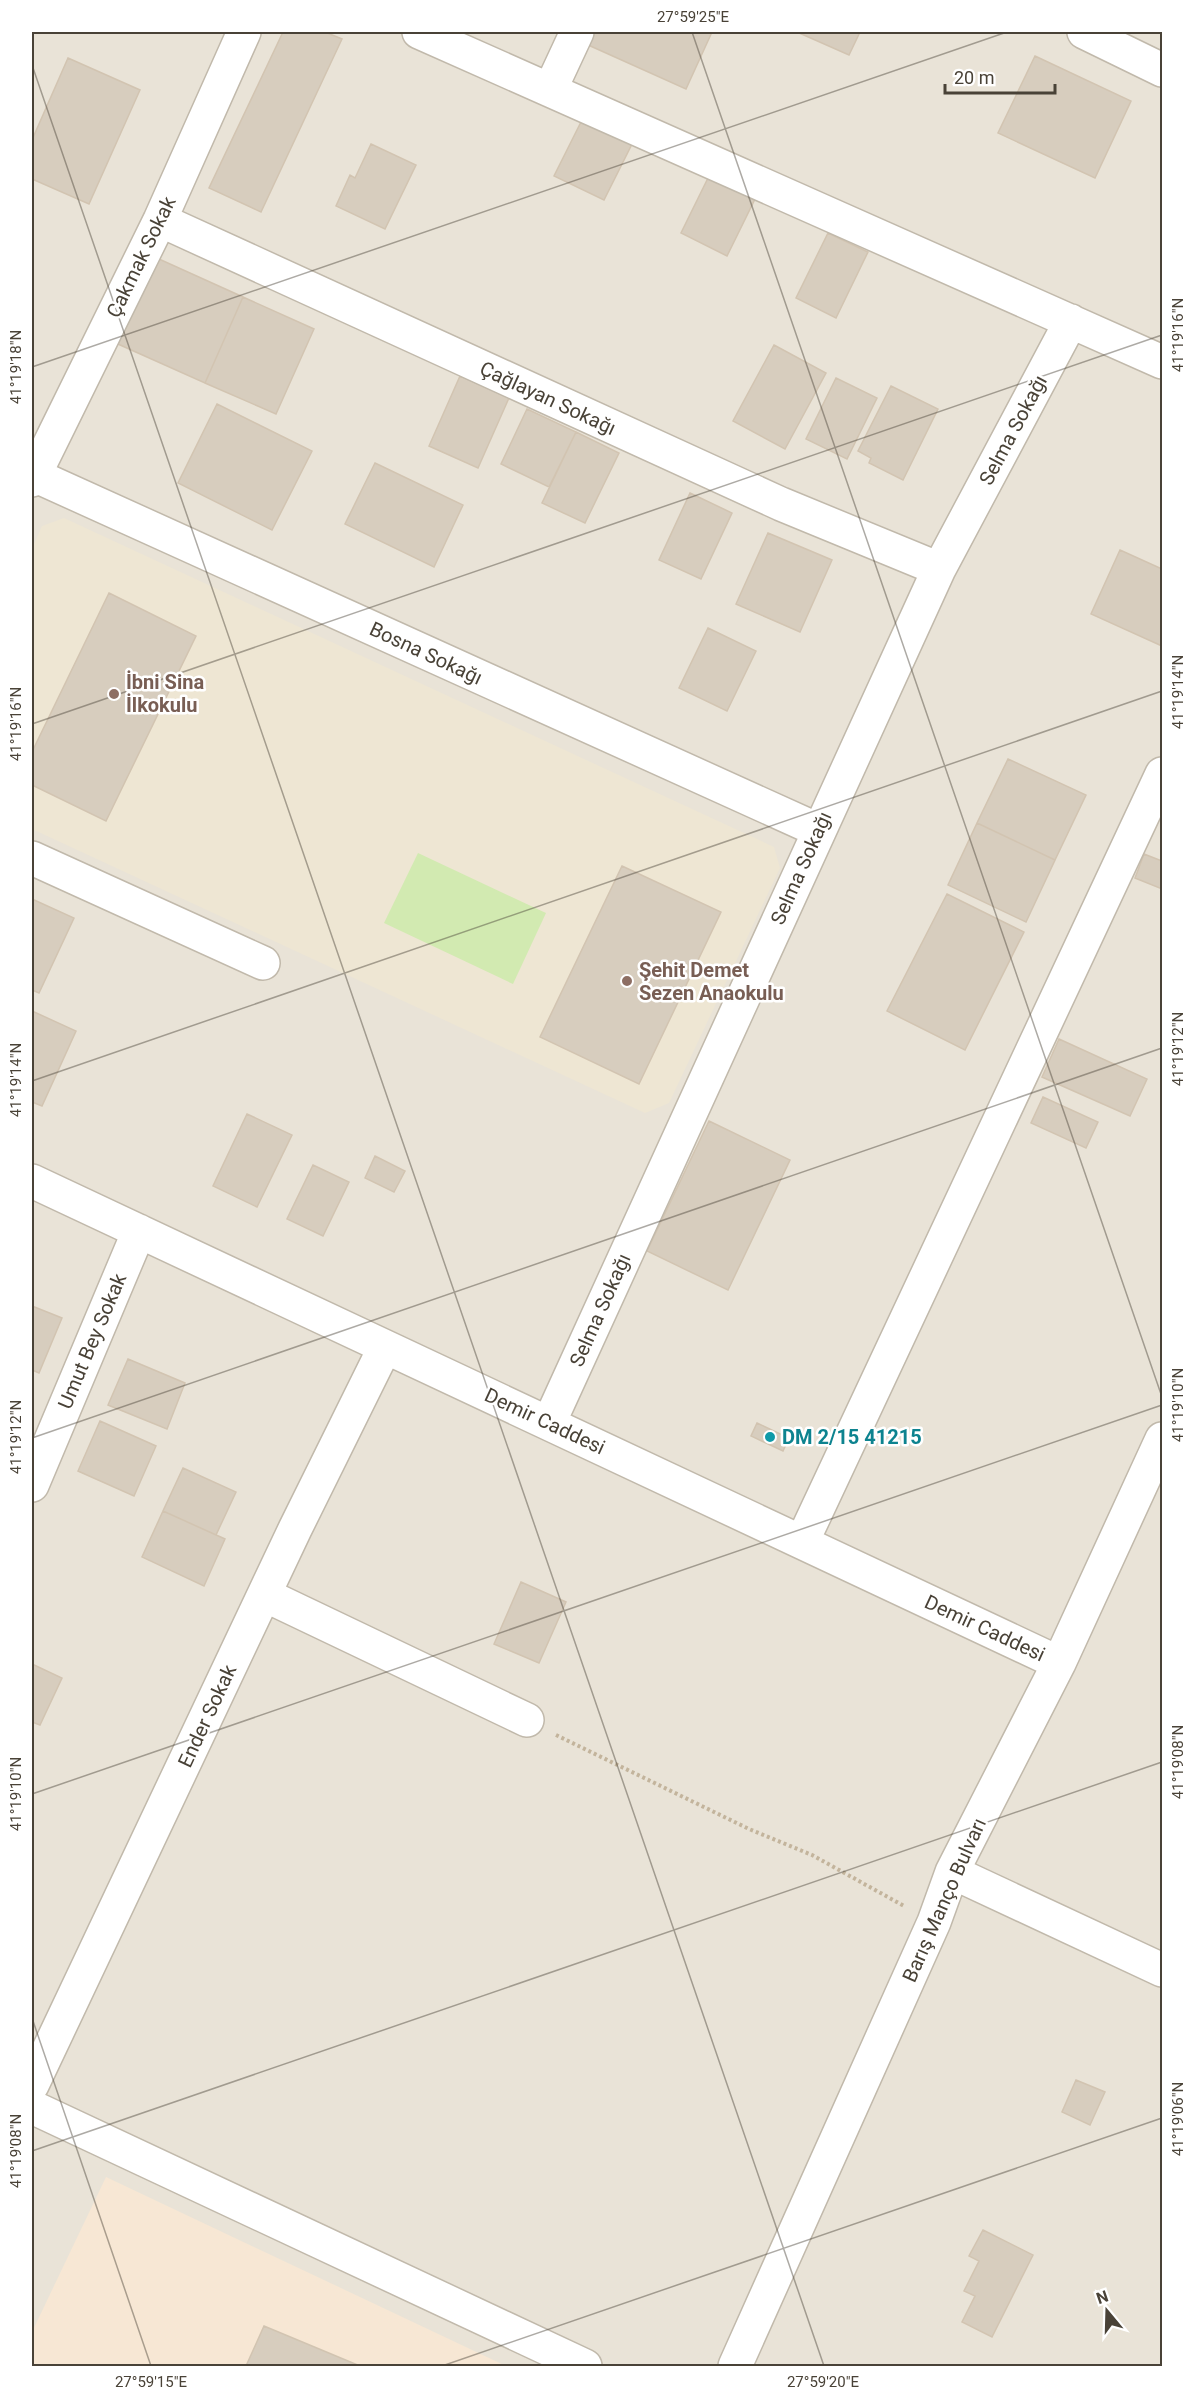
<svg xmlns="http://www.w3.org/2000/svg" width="1194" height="2398" font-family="Roboto,sans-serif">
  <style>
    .residential { fill: #e9e3d7 }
    .commercial { fill: #f7e7d4 }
    .education { fill: #eee6d3 }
    .green { fill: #d2eab1 }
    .building { fill: #d7cdbe; stroke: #d2c4b1; stroke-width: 1.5 }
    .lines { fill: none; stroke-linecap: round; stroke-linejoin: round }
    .minor-casing { stroke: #c1b9ab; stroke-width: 36 }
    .path { stroke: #c3b49c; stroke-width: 4; stroke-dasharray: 3 3; stroke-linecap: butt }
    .minor { stroke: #fff; stroke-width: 33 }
    .ticks { fill: none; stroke: #494237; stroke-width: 1.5; stroke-opacity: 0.45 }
    .education-dot { fill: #8d6e63; stroke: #fff; stroke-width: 2 }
    .culture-dot { fill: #0f9aa8; stroke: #fff; stroke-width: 2 }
    .labels { text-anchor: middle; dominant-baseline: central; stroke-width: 5; stroke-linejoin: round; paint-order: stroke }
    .street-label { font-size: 20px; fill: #494237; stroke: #fff }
    .education-label { font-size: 20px; font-weight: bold; fill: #785e54; stroke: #fff; text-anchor: start }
    .culture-label { font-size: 20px; font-weight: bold; fill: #0d838f; stroke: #fff; text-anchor: start }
    .neatline { fill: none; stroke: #494237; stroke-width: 2 }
    .ticks-label { font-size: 15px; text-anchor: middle; fill: #494237 }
  </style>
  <rect width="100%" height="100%" fill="#f5f1e9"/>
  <!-- residential -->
  <path class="residential" d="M32 32H1162V2366H32Z"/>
  <!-- commercial -->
  <path class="commercial" d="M106 2177 506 2366H32V2332Z"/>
  <!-- education -->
  <path class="education" d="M64 518 774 847 780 868 669 1103 645 1113 32 829V549L42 526Z"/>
  <!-- green -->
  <path class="green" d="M418 853 546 913 513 984 384 923Z"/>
  <!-- building -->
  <path class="building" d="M283 32H325L342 39 261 212 209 188Z
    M591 32H712L686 89 586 44Z
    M797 32H860L849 55Z
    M1035 56 1131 101 1095 178 998 133Z
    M68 58 140 90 89 204 32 179V140Z
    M585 114 635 138 604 200 554 176Z
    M371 144 416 165 385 229 336 206 350 175 355 178Z
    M709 176 755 199 727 256 681 233Z
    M828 233 868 252 836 318 796 298Z
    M148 254 243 297 205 383 109 340Z
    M243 297 314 329 276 414 205 383Z
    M774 345 826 373 785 449 733 421Z
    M460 376 509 398 478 468 429 446Z
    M836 378 877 398 847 459 806 439Z
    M891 386 938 409 903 480 869 463 871 458 858 451Z
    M217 404 312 451 272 530 178 483Z
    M527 409 576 432 549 487 501 464Z
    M576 432 619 453 585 523 542 503Z
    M375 463 463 505 434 567 345 524Z
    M690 493 732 513 701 579 659 560Z
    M768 533 832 560 800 632 736 604Z
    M1120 550 1162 569V646L1091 614Z
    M109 593 196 636 106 821 32 785V752Z
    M708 628 756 651 727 711 679 688Z
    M1008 759 1086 795 1055 860 977 823Z
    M977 823 1055 860 1026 922 948 885Z
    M1144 854 1162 861V889L1135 878Z
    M622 866 721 912 639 1084 540 1037Z
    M947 894 1024 932 965 1050 887 1011Z
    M32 899 74 918 39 993 32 990Z
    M32 1011 76 1031 42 1106 32 1102Z
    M1059 1039 1147 1079 1130 1116 1042 1077Z
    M1043 1097 1098 1122 1086 1148 1031 1123Z
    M247 1114 292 1135 257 1207 213 1186Z
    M709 1121 790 1160 728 1290 647 1251Z
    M375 1156 405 1171 394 1192 365 1178Z
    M313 1165 349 1182 323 1236 287 1219Z
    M32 1306 62 1318 39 1373 32 1370Z
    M128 1359 185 1383 167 1429 108 1405Z
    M100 1421 156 1446 134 1496 78 1471Z
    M757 1423 789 1438 783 1451 751 1436Z
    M183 1468 236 1492 216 1535 163 1511Z
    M163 1511 225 1539 204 1586 142 1557Z
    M521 1582 566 1602 539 1663 494 1644Z
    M32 1664 62 1678 40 1725 32 1722Z
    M1076 2080 1105 2092 1090 2125 1062 2112Z
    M983 2230 1033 2255 992 2337 962 2322 975 2296 964 2291 979 2261 969 2256Z
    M264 2326 360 2366H246Z"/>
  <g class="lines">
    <defs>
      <path id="minor" d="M419 32 1162 362
        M1084 32 1162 70
        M550 90 577 32
        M160 220 781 504 939 569
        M34 475 818 830
        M32 480 160 220 244 32
        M32 858 263 963
        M32 1181 1059 1663
        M549 1423 939 569 1071 321
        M32 1485 139 1231
        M802 1542 1162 774
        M265 1595 527 1720
        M952 1872 1162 1970
        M32 2085 295 1529 385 1347
        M32 2107 585 2366
        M735 2366 934 1922 952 1872 1059 1663 1162 1439"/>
    </defs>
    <!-- minor casing -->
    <use href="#minor" class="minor-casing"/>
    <!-- path -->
    <path class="path" d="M556 1735 749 1829 812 1855 904 1906"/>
    <!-- minor -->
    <use href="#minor" class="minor"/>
  </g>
  <!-- ticks -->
  <path class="ticks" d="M692 32 1162 1397M32 65 824 2366M32 367 1007 32M32 724 1162 335M32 1081 1162 691M32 1438 1162 1048M32 1794 1162 1405M32 2018 151 2366M32 2151 1162 1762M442 2366 1162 2118"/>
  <!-- markers -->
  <g class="education-dot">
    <circle cx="114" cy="694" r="6"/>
    <circle cx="627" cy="981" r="6"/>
  </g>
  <circle class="culture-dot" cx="770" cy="1437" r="6"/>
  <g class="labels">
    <!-- street labels -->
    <g class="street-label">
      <text transform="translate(141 257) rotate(-64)">Çakmak Sokak</text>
      <text transform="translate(548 398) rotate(25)">Çağlayan Sokağı</text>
      <text transform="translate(1013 430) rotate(-62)">Selma Sokağı</text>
      <text transform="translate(426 653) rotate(25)">Bosna Sokağı</text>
      <text transform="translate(801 868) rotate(-66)">Selma Sokağı</text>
      <text transform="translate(600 1310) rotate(-66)">Selma Sokağı</text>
      <text transform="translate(92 1341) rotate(-67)">Umut Bey Sokak</text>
      <text transform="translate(545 1421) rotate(25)">Demir Caddesi</text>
      <text transform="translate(985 1628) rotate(25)">Demir Caddesi</text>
      <text transform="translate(207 1716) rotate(-65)">Ender Sokak</text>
      <text transform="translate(944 1900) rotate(-66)">Barış Manço Bulvarı</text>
    </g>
    <!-- education labels -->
    <g class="education-label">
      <text x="126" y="682">İbni Sina<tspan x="126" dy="23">İlkokulu</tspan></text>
      <text x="639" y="970">Şehit Demet<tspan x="639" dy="23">Sezen Anaokulu</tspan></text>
    </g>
    <!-- culture labels -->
    <g class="culture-label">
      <text x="782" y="1437">DM 2/15 41215</text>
    </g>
  </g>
  <!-- border -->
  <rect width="1194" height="2398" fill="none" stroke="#ffffff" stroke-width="66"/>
  <!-- north arrow -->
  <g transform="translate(1107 2311) rotate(341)" stroke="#ffffff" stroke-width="4.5" paint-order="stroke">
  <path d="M0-4.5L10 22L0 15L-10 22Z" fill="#494237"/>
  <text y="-9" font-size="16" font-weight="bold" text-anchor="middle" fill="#494237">N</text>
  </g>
  <!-- scale -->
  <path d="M945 84v9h110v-9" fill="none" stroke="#494237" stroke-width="3"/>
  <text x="954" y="84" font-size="18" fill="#494237" stroke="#ffffff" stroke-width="4.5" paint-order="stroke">20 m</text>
  <rect x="33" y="33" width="1128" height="2332" class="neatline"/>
  <g class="ticks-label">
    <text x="693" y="22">27°59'25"E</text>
    <text transform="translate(1178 335) rotate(-90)" y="5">41°19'16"N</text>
    <text transform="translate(16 367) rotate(-90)" y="5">41°19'18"N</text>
    <text transform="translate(1178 692) rotate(-90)" y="5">41°19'14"N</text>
    <text transform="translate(16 724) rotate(-90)" y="5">41°19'16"N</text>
    <text transform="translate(1178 1049) rotate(-90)" y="5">41°19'12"N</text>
    <text transform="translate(16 1080) rotate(-90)" y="5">41°19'14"N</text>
    <text transform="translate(1178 1405) rotate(-90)" y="5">41°19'10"N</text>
    <text transform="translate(16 1437) rotate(-90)" y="5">41°19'12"N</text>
    <text transform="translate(1178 1762) rotate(-90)" y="5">41°19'08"N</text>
    <text transform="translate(16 1794) rotate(-90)" y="5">41°19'10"N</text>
    <text transform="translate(1178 2119) rotate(-90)" y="5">41°19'06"N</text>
    <text transform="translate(16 2151) rotate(-90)" y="5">41°19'08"N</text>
    <text x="151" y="2387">27°59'15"E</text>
    <text x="823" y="2387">27°59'20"E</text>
  </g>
</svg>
